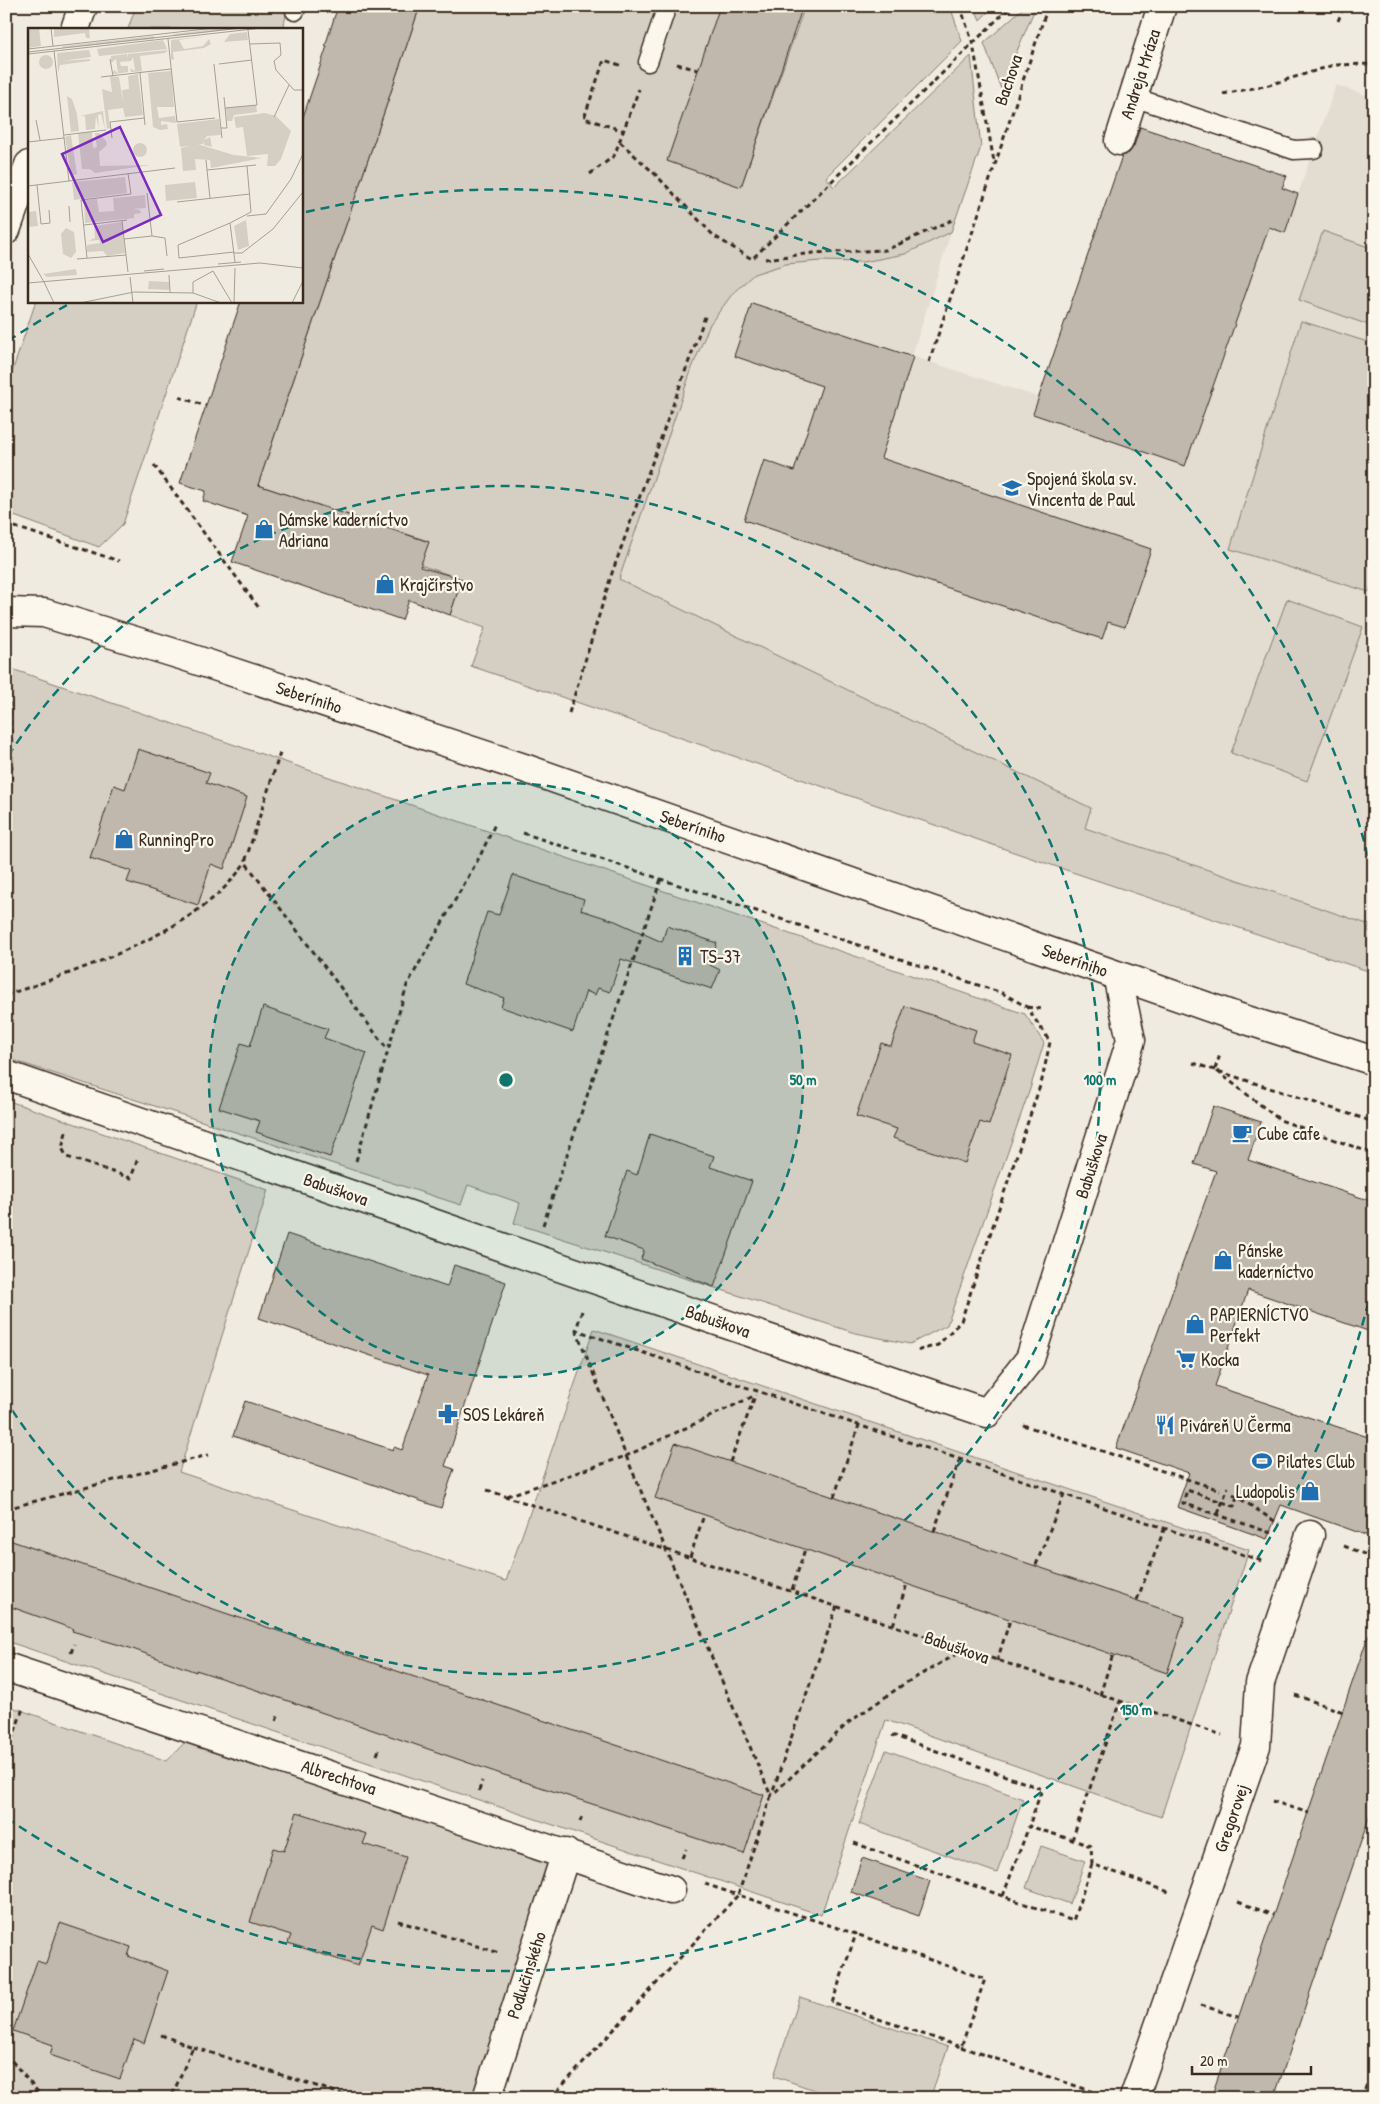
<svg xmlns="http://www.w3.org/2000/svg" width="1380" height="2104" font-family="'Patrick Hand',sans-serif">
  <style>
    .built { fill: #e2dcd1 }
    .green { fill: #d5cec3; stroke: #887c70 }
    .building { fill: #c0b8ad; stroke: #3b2a1e }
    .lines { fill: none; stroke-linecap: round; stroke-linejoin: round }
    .service-casing { stroke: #3b2a1e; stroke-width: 21 }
    .minor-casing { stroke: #3b2a1e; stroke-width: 31 }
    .path { stroke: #3b2a1e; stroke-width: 3; stroke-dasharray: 5 4; stroke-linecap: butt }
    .service { stroke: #fbf7ec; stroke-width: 18 }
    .minor { stroke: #fbf7ec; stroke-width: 28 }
    .ring { fill: none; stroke: #0f766e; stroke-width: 2.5; stroke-dasharray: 9 6 }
    .labels { text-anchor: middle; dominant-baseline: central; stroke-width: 4.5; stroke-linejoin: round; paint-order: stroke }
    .street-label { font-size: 18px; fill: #3b2a1e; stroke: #fbf7ec }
    .poi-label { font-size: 18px; fill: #3b2a1e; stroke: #fbf7ec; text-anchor: start }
    .inset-road { fill: none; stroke: #a89e92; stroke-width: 1 }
    .view { fill: #7b2cbf; fill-opacity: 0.15; stroke: #7b2cbf; stroke-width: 2.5 }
    .inset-edge { fill: none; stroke: #3b2a1e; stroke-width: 2.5 }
    .centre { fill: #0f766e; stroke: #fbf7ec; stroke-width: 2.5 }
    .ring-label { font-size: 15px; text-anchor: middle; font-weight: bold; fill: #0f766e; stroke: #fbf7ec; stroke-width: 4.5; stroke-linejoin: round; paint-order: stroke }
  </style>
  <rect width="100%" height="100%" fill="#f0ebe0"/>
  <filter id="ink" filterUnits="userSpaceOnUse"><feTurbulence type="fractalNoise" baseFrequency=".02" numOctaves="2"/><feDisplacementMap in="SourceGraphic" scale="10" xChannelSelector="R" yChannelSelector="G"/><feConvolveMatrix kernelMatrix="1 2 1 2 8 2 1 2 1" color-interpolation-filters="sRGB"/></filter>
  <g filter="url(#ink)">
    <!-- built -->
    <path class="built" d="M1336 85 1374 98V933L1368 931 1370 925 1084 828 1090 808 619 579 692 368 710 324 733 293 754 274 786 264 820 261 863 262 905 254 951 232 912 356 1038 397 1133 125 1287 176 1283 188 1298 194Z"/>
    <!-- green -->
    <path class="green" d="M136 6H288L283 29H128Z
      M420 6H720L741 186 805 6H950L962 41 826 177 834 187 971 56 981 147 951 232 905 254 863 262 820 261 786 264 754 274 733 293 710 324 692 368 619 579 1091 808 1085 828 1370 925 1368 931 1374 933V973L1069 871 471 666 485 628 450 615 462 579 420 565 428 541 258 485Z
      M974 6H994L980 20Z
      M1025 6H1036L1001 89 984 43Z
      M1323 231 1374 249V327L1299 300Z
      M36 301H197L123 524 99 547 6 513V390Z
      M1301 321 1374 344V576L1369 592 1230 549Z
      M1287 599 1363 627 1307 781 1231 753Z
      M6 667 1025 1014 1044 1043 1030 1089 947 1325 910 1344 855 1333 514 1223 520 1203 468 1185 461 1205 6 1058Z
      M6 1100 268 1190 179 1472 506 1581 594 1329 1249 1550 1161 1817 886 1720 821 1915 6 1641Z
      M6 1705 167 1761 186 1741 552 1862 474 2098H6Z
      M886 1750 1023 1799 997 1873 859 1824Z
      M1041 1846 1085 1861 1070 1904 1026 1888Z
      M800 1997 948 2047 930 2098H837L774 2076Z"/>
    <!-- building -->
    <path class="building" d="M338 6H420L258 485 429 542 420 567 462 579 450 615 409 600 402 620 232 562 248 516 203 501 206 491 180 483 241 301H301V123L327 46H325Z
      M720 6H803L741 187 667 161Z
      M1140 127 1287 176 1282 188 1298 194 1285 233 1269 227 1185 466 1033 414 1122 156 1129 153 1134 146Z
      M752 303 913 357 881 458 1151 549 1125 627 1108 622 1102 639 744 520 764 460 794 471 822 386 734 356Z
      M138 749 210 773 206 783 247 797 224 869 211 864 198 905 127 882 131 871 90 858 114 785 125 789Z
      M513 875 584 899 581 910 615 921 662 942 667 926 717 943 710 965 720 970 712 989 621 959 610 992 598 988 595 995 586 991 573 1032 501 1007 504 998 463 984 487 912 499 915Z
      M905 1006 976 1030 972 1042 1012 1055 989 1125 980 1122 965 1163 893 1138 897 1129 856 1116 881 1043 891 1046Z
      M263 1007 328 1029 324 1038 367 1053 330 1157 256 1132 260 1121 219 1108 241 1043 250 1046Z
      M1213 1106 1261 1122 1248 1160 1374 1202V1333L1248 1290 1215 1386 1374 1439V1538L1281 1505 1267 1539 1177 1507 1189 1473 1116 1448 1216 1171 1194 1164Z
      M650 1134 714 1156 710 1167 752 1181 714 1287 641 1259 644 1250 605 1236 627 1171 637 1175Z
      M287 1234 447 1287 454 1265 506 1282 445 1466 454 1469 441 1508 233 1436 245 1401 393 1450 394 1447 402 1450 428 1375 259 1318Z
      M675 1443 1185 1617 1167 1673 655 1498Z
      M6 1539 764 1795 744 1854 501 1774 233 1682 196 1670V1672L130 1648 72 1631 73 1629 6 1605Z
      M1368 1636 1374 1637V1803L1345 1889 1274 2098H1211Z
      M297 1812 367 1834 363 1844 406 1857 383 1929 372 1925 358 1966 288 1943 291 1935 250 1922 273 1848 284 1851Z
      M862 1858 930 1881 919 1916 851 1892Z
      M60 1923 131 1947 128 1956 168 1971 144 2043 134 2039 120 2079 50 2055 53 2045 13 2031 37 1961 46 1964Z"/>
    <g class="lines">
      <defs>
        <path id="service" d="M295 11 297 6
          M648 62 667 6
          M1133 97 1294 150 1314 149"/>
        <path id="minor" d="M75 29 83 6
          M1119 141 1162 6
          M6 230 29 165
          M6 612 44 613 184 656 524 768 1234 1016 1374 1061
          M6 1075 591 1278 987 1413 1030 1359 1131 1040 1117 975
          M6 1667 671 1890
          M487 2098 566 1853
          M1134 2098 1256 1746 1260 1683 1310 1535"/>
      </defs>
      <!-- service casing -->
      <use href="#service" class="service-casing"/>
      <!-- minor casing -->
      <use href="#minor" class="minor-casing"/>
      <!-- path -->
      <path class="path" d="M960 6 973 44 994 162
        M1338 21 1344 6
        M677 64 698 70
        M620 65 604 60 584 118 624 131
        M1223 94 1269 85 1334 65 1374 64
        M620 142 656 175 714 236 752 259 1011 6
        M590 174 614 156 639 89
        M765 259 813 253 886 250 952 220
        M929 362 1048 6
        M179 397 206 406
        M154 465 259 608
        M6 524 119 561
        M569 713 612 573 706 314
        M280 753 245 862 388 1050
        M523 833 1002 993 1027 1007 1050 1042 1042 1080 961 1321 938 1345 916 1351
        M6 887 12 761 8 662
        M6 995C78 971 205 929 245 862
        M1027 1007 1042 1009
        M1193 1063 1374 1122
        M1215 1069 1221 1052
        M1217 1071 1280 1120 1374 1154
        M66 1132 62 1148 67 1157 131 1178 138 1158
        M356 1161 407 985 480 856 495 824
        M543 1225 661 879
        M582 1311 576 1330 1265 1562
        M576 1330 626 1456 756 1395
        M1023 1425 1220 1490
        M730 1462 755 1396
        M487 1490 1222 1735
        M1233 1494 1279 1524
        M507 1496 626 1456 771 1796 738 1895 705 1884
        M1237 1496 1234 1506 1187 1490 1183 1503 1274 1534
        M834 1497 859 1425
        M6 1509 208 1455
        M1218 1514 1228 1487
        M934 1531 960 1459
        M1344 1546 1374 1558
        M690 1557 704 1515
        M1036 1565 1064 1494
        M792 1590 805 1549
        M1137 1600 1165 1527
        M837 1606 771 1796 848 1723 904 1684 964 1650
        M893 1625 907 1584
        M71 1653 74 1644
        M997 1661 1010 1620
        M1100 1695 1113 1654
        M1295 1695 1343 1712
        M276 1721 279 1714
        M892 1735 1042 1789 1029 1826
        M377 1755 380 1747
        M6 1757 23 1708
        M479 1791 482 1781
        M1272 1801 1309 1813
        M580 1822 583 1814
        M1072 1840 1120 1701
        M854 1843 1073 1921 1092 1864 1169 1892
        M682 1858 686 1849
        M1003 1896 1029 1826 1091 1846 1092 1864
        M1238 1902 1273 1915
        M398 1921 499 1953
        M1201 2005 1238 2017
        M161 2035 193 2047 171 2098
        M193 2047 354 2098
        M961 2047 1100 2094
        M6 2054 43 2098
        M551 2098 738 1895 856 1934 832 2003 961 2047 985 1979 856 1934
        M1362 2098 1374 2064"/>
      <!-- service -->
      <use href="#service" class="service"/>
      <!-- minor -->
      <use href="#minor" class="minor"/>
    </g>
  </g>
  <!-- distance rings -->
  <circle cx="506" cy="1080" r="297" fill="#0f766e" fill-opacity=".12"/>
  <g class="ring">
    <circle cx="506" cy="1080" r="297"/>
    <path d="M8 756A594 594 0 1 1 8 1404"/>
    <path d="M1372 1288A891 891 0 0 1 8 1819M8 341A891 891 0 0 1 67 305M306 212A891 891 0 0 1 1372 872"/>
  </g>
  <!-- icons -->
  <defs>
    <symbol id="school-bare" viewBox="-9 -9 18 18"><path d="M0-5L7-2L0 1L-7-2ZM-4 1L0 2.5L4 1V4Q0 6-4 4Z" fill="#1f6fb2" stroke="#fbf7ec" stroke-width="2.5" paint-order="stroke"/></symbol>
    <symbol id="shop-bare" viewBox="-9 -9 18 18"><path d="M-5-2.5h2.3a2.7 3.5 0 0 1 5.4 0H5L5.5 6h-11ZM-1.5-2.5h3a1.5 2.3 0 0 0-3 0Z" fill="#1f6fb2" stroke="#fbf7ec" stroke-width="2.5" paint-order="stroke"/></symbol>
    <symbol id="building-bare" viewBox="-9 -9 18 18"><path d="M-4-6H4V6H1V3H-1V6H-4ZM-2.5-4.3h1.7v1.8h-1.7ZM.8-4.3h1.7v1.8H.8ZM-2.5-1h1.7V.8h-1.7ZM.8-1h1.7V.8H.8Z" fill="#1f6fb2" stroke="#fbf7ec" stroke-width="2.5" paint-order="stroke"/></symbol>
    <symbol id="cafe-bare" viewBox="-9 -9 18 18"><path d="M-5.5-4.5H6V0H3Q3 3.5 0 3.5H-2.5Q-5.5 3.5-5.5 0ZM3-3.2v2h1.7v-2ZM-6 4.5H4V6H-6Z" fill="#1f6fb2" stroke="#fbf7ec" stroke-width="2.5" paint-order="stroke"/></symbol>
    <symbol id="supermarket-bare" viewBox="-9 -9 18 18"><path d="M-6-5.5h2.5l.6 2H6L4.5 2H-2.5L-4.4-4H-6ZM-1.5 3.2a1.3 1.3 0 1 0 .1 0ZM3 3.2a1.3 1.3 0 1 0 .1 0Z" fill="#1f6fb2" stroke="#fbf7ec" stroke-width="2.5" paint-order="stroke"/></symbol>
    <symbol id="pharmacy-bare" viewBox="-9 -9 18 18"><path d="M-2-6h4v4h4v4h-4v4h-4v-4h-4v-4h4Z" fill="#1f6fb2" stroke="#fbf7ec" stroke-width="2.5" paint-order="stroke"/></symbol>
    <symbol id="restaurant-bare" viewBox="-9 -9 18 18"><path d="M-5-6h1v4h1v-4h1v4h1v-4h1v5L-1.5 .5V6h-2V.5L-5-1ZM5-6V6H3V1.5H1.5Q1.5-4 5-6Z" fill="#1f6fb2" stroke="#fbf7ec" stroke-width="2.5" paint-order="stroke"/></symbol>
    <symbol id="stadium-bare" viewBox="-9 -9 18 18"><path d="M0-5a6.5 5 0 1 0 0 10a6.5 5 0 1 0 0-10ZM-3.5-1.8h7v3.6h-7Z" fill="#1f6fb2" stroke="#fbf7ec" stroke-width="2.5" paint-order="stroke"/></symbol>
  </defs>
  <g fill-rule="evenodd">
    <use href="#school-bare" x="998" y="474" width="28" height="28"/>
    <use href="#shop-bare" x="250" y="515" width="28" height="28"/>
    <use href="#shop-bare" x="371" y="570" width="28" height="28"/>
    <use href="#shop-bare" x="110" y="825" width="28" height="28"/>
    <use href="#building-bare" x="671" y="942" width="28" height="28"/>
    <use href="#cafe-bare" x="1228" y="1119" width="28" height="28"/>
    <use href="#shop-bare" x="1209" y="1246" width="28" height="28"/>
    <use href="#shop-bare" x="1181" y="1310" width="28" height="28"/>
    <use href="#supermarket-bare" x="1172" y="1345" width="28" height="28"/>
    <use href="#pharmacy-bare" x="434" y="1400" width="28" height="28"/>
    <use href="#restaurant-bare" x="1151" y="1411" width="28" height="28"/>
    <use href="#stadium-bare" x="1248" y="1447" width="28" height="28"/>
    <use href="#shop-bare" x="1296" y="1477" width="28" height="28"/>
  </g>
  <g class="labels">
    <!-- street labels -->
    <g class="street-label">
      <text transform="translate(1140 74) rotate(-72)">Andreja Mráza</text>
      <text transform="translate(1008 80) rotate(-71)">Bachova</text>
      <text transform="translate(309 697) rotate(18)">Seberíniho</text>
      <text transform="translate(693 826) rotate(19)">Seberíniho</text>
      <text transform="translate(1075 960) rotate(19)">Seberíniho</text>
      <text transform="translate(1091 1166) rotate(-72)">Babuškova</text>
      <text transform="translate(336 1189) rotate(19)">Babuškova</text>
      <text transform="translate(718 1321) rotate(19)">Babuškova</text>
      <text transform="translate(957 1647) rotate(19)">Babuškova</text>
      <text transform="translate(339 1777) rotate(18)">Albrechtova</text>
      <text transform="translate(1231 1818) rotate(-71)">Gregorovej</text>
      <text transform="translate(526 1975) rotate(-72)">Podlučinského</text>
    </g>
    <!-- poi labels -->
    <g class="poi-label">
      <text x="1027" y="478">Spojená škola sv.<tspan x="1027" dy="21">Vincenta de Paul</tspan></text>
      <text x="279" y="519">Dámske kaderníctvo<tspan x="279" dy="21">Adriana</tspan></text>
      <text x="400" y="584">Krajčírstvo</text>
      <text x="139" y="839">RunningPro</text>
      <text x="700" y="956">TS-37</text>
      <text x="1257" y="1133">Cube cafe</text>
      <text x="1238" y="1250">Pánske<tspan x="1238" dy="21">kaderníctvo</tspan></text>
      <text x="1210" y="1314">PAPIERNÍCTVO<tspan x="1210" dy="21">Perfekt</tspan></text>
      <text x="1201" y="1359">Kocka</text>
      <text x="463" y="1414">SOS Lekáreň</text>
      <text x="1180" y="1425">Piváreň U Čerma</text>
      <text x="1277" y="1461">Pilates Club</text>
      <text x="1295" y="1491" text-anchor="end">Ludopolis</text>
    </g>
  </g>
  <!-- overview -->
  <g transform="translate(28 28)">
    <rect width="275" height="275" fill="#f0ebe0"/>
    <path d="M0 0H11L13 18 0 20ZM26 0H61L62 10H58L57 5 26 9ZM194 0H218L145 8 146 6ZM219 4 220 12 196 14 202 6ZM126 8V11L34 20 35 18ZM177 8 151 12 156 21 175 18 181 11 183 16 176 20 145 24 146 32 143 31V12ZM135 12 139 21 71 28 69 21ZM61 22 63 29 34 33 62 31V33L32 37 30 45 29 25ZM140 22 137 25 112 28 114 43H119L103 44 102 40 107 43 105 29 103 33 92 34 93 38H100V44L86 46 85 45 86 42 90 45 88 31 83 35V28L99 26 100 30V26ZM11 34a7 7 0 1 1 14 0a7 7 0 1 1-14 0ZM143 43 146 79H129L131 90 147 88 148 95 133 93V97L139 96 140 101 132 102 125 99 120 45ZM110 46 115 87 97 89 95 80 80 82 82 100 79 101 74 61 84 64 82 48 91 49 95 74 94 62 101 61 100 48ZM39 68 44 71 49 86 51 103 43 104ZM228 77 229 84 206 87 204 93H199L198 80ZM75 83 77 102 73 86 70 87 71 102 68 88 67 101 58 102 57 88H52ZM237 85 248 88 263 103 253 131 247 138H239L240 126 219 128 215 99 208 100 206 89ZM191 91 193 107 179 108 176 112 182 109 184 119 176 117V113L175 116 152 119 149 96ZM64 104 65 120 69 119 67 105H71L78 113 79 117 71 124 72 138 123 137 67 145 62 141H54L50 105ZM43 107 49 146 43 148 37 109ZM105 122a7 7 0 1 1 14 0a7 7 0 1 1-14 0ZM169 116 206 127 234 130 183 140 182 132 167 131 168 142 155 143 153 120ZM97 149 99 165 46 172 44 154ZM167 154 169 170 138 173 137 157ZM117 167 118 180 105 181 112 182 113 185 106 186V190L57 195 56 172 69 171 71 184 86 183 85 170ZM8 183 10 198 0 199V184ZM218 192 221 218 210 222 206 198ZM94 194 97 225 79 228 75 223 59 224V217L72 215 71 212 60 213 67 210 66 198ZM38 200 46 204 48 224 43 230 35 226 33 206ZM48 241 49 247 19 249 15 246ZM121 253 141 254V262L120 261Z" fill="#d5cec3"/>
    <path class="inset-road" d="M23 0 25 18M140 11 149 94 187 90M222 16 252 15 253 27 246 33 248 42 266 62H275M0 21 186 0M26 23 41 153M0 24 213 0M0 26 234 0M82 31 85 48M186 36 194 110M191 36 224 32M112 45 117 97M73 49 143 41M197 80 229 77 220 2M246 89 261 57M8 92 12 112M193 100H199L196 69M36 107 78 102M84 110 82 94 116 90M0 114 36 110M178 132 179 142 228 137M179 142 182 170M9 157 13 196 22 195 21 182M0 158 147 140M119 165 124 208M149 174 222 166M41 178 42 194M219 188 238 186 263 151 275 126M94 193 100 244M202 195 150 217 151 230 206 224M56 197 99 192M96 211 124 208 137 210 139 228M206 225H214L245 201 275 164M0 226 16 254M59 230 53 172 103 166 100 145M49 231 98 227M207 234 202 195 223 184 219 138M190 236 213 234M116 243 136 241M141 247 142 264M102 249 105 275M16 254 26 275M0 255 232 235 275 240M165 265V254L185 243 204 275M52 275 106 264 165 265 193 275M206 275 207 240M264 275 275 253"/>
    <path class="view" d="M92 99 133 187 75 214 34 126Z"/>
    <rect width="275" height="275" class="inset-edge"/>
  </g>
  <circle cx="506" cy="1080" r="8" class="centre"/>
  <g class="ring-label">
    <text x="803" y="1085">50 m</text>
    <text x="1100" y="1085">100 m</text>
    <text x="1136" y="1715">150 m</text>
  </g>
  <!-- margin -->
  <rect width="1380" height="2104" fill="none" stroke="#fbf7ec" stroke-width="25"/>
  <rect x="12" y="12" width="1355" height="2079" fill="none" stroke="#3b2a1e" stroke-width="2" filter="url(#ink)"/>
  <!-- scale -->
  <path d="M1192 2066v8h119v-8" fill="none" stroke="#3b2a1e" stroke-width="2.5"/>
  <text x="1200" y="2066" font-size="15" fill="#3b2a1e" stroke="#fbf7ec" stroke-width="4" paint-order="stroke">20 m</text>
</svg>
